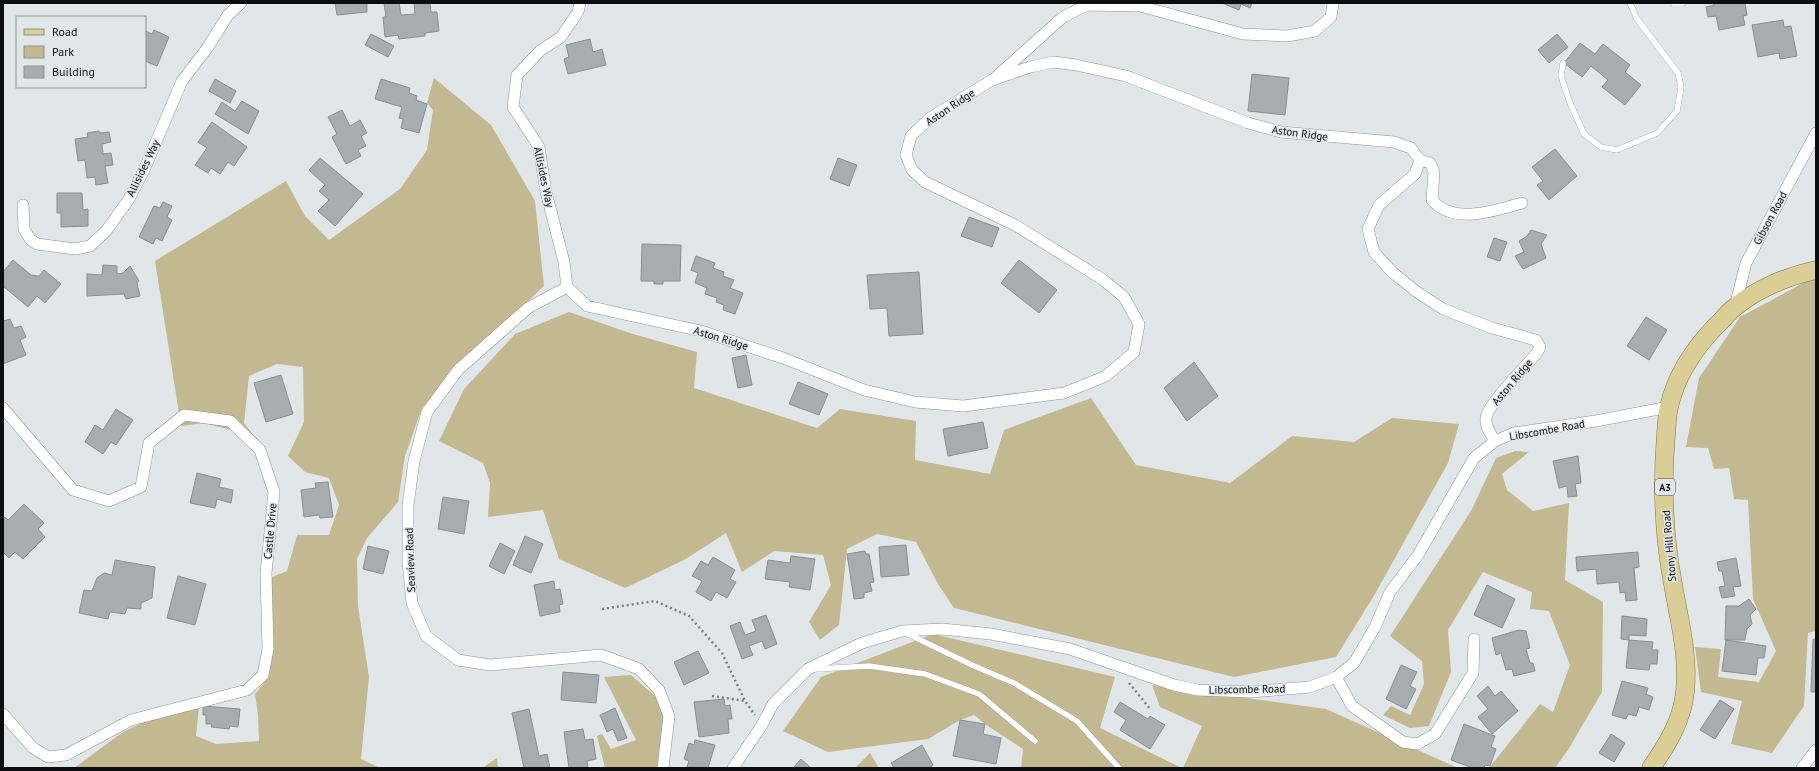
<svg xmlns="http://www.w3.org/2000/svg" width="1819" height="771" font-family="'PT Sans',sans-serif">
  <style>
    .green { fill: #c2b991 }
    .building { fill: #a7acae; stroke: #898e90 }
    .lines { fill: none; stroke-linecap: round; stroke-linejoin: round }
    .lane-casing { stroke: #8d9395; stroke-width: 6 }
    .street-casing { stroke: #8d9395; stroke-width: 12 }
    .primary-casing { stroke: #827538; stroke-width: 19 }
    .path { stroke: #7b7f81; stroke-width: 2.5; stroke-dasharray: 2 3; stroke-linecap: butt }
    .lane { stroke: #fff; stroke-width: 5.5 }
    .street { stroke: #fff; stroke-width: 11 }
    .primary { stroke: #dacd95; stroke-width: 18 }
    .labels { text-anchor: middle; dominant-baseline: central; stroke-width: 3; stroke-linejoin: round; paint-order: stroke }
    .shield { fill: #e1e7e9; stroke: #4c4f50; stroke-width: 1 }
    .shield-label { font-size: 10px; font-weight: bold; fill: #0c0e0f }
    .street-label { font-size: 11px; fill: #0c0e0f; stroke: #e1e7e9 }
  </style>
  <rect width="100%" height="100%" fill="#e1e7e9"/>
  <!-- green -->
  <path class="green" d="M434 78 491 125 535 201 544 286 456 369 422 408 405 456 398 502 367 538 357 559 358 606 369 677 361 759 380 768H74L123 732 148 720 199 707 196 736 216 744 259 741 258 715 255 694 269 677 272 577 287 571 297 535H329L339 505 329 478 305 472 288 456 304 422 303 367 277 364 249 376 244 423 261 445 234 431 204 423 181 426 155 261 286 181 305 216 329 240 400 189 427 150 433 110 427 103Z
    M1816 278V631L1808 633 1804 706 1772 753 1731 744 1742 701 1701 692 1695 647 1721 649 1718 677 1759 682 1776 651 1753 599 1748 500 1734 499 1729 468 1714 469 1708 448 1686 447 1699 378 1740 317 1809 280Z
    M569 312 633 334 697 352 694 388 817 428 840 409 916 421 915 460 990 474 1004 430 1091 398 1136 465 1230 483 1292 436 1354 442 1392 418 1459 424 1448 463 1375 594 1336 657 1234 677 954 608 938 584 916 542 877 534 847 549 839 625 820 640 809 622 831 585 823 555 774 551 742 572 726 533 684 560 625 588 559 559 543 510 488 517 490 483 483 463 439 441 464 389 515 334Z
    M1515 451 1529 452 1502 474 1507 490 1533 511 1569 503 1565 580 1603 602 1602 692 1568 750 1555 768H1489L1540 704 1553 712 1570 665 1549 611 1530 609 1532 592 1483 572 1448 630 1451 672 1429 726 1410 728 1383 715 1391 706 1410 715 1424 684 1422 661 1390 636 1471 511 1496 458Z
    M933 634 1115 677 1100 728 1182 768H1021L1023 749 985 724 974 715 960 720 928 739 828 752 783 731 821 677Z
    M631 675 662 702 665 744 657 768H605L597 736 602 734 611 749 636 740 604 677Z
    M1152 685 1326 709 1458 768H1183L1202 726 1160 707Z
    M870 753 879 768H855Z
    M497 758 498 768H485V766Z"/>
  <!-- building -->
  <path class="building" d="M335 3H367V12L337 15Z
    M384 3H399L401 15 415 14 414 3H430L431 12H437L439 31 425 33V36L399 39 398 35 385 37 383 17H386Z
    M1222 3H1252L1250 8 1241 4 1239 10Z
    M1713 3H1745L1747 15 1743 16 1745 25 1719 30 1716 16 1708 17 1706 7 1714 5Z
    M1783 20 1784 27 1791 26 1797 56 1780 59 1779 53 1758 57 1752 25Z
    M154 30 169 37 157 66 145 61V31L152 34Z
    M371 34 394 46 388 57 365 45Z
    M1557 34 1568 47 1549 63 1538 50Z
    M590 39 593 52 602 49 606 65 568 74 564 59 569 57 566 45Z
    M1580 43 1595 54 1603 44 1630 65 1625 72 1641 85 1625 105 1602 87 1608 80 1591 66 1582 77 1564 63Z
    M1252 74 1289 78 1285 115 1248 111Z
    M215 79 236 91 230 103 209 91Z
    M381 79 410 88 409 93 417 96 416 100 427 104 419 133 401 128 403 119 399 118 402 107 375 99Z
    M242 101 259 111 248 134 215 114 222 102 235 111Z
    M342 110 350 126 360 120 367 133 361 136 366 146 358 150 361 156 346 164 332 137 337 134 328 117Z
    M212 122 247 147 234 166 228 162 220 174 211 168 208 173 195 165 207 148 198 142Z
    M99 131 100 133 109 132 111 142 102 144 103 154 111 153 113 165 105 166 108 183 96 185 95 177 87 178 85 160 78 161 75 139 88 137 87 133Z
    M1555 149 1577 176 1549 200 1537 185 1543 181 1532 167Z
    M320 158 363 194 335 226 318 211 329 200 319 191 325 185 309 170Z
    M838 158 857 165 849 186 830 179Z
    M57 193H82L83 210 88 209V226L61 227V213H57Z
    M163 202 172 206 167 217 172 220 162 241 156 238 153 244 139 237 154 206 160 208Z
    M969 217 999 228 992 247 961 236Z
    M1531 230 1547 235 1541 244 1546 258 1523 269 1515 256 1524 252 1519 241 1527 236Z
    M1494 238 1507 242 1500 261 1487 257Z
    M642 244 681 245 680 281H663V284H654V281H641Z
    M696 256 715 263 713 268 724 272 723 276 734 280 730 288 743 293 735 314 723 310 724 305 716 302 717 298 705 294 707 288 695 283 698 273 691 270Z
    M13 260 31 275 39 276 44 270 61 284 45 303 37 296 28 307 3 286V272Z
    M1019 260 1057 290 1039 313 1001 283Z
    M103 265 117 266V274L123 273 130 266 139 281 137 283 140 296 126 299 124 294 87 296V274L102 275Z
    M919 272 923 334 889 336 887 308 870 309 867 275Z
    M1646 317 1667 330 1649 360 1627 346Z
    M10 319 14 328 21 326 26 337 20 340 26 355 3 364V321Z
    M746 355 752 385 738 388 732 358Z
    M1194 362 1218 396 1187 421 1164 388Z
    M281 375 293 414 266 422 254 383Z
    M798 382 828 394 819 415 789 404Z
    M116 409 133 420 116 445 111 442 103 454 85 442 95 425 103 430Z
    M983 422 988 448 948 456 943 429Z
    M1578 456 1581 483 1575 484 1577 496 1568 497 1567 486 1559 488 1553 461Z
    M197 473 221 479 219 487 233 490 231 503 217 499 215 508 190 503Z
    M328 482 333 517 320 518 319 515 304 517 301 490 316 488 315 483Z
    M443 497 469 501 464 534 438 529Z
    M24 504 44 523 38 529 45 537 23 559 15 552 9 558 3 552V519L5 517 8 520Z
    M525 536 543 544 531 573 513 565Z
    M500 543 515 551 504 574 489 566Z
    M906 545 909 575 881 577 879 547Z
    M368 546 389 551 383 574 363 569Z
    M865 551 866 554H869L874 582 870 583 872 591 864 593V598L854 599 847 554Z
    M1638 552 1639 567 1634 568 1637 600 1626 601 1625 592 1620 593 1619 582 1597 584 1596 569 1577 571 1576 557Z
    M791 556 815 559 810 590 789 587 790 582 765 579 768 560 790 563Z
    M713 557 735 570 730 579 736 582 727 598 716 592 711 601 696 592 702 581 692 576 701 561 708 565Z
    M1736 558 1741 586 1733 587 1735 596 1722 598 1719 587 1725 586 1722 571H1719L1717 562Z
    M115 560 155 567 152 598 141 603V609L127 608 125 614 110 612 108 619 79 613 84 590 92 591 97 578 104 573 112 575Z
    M178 576 206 584 195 625 167 618Z
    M554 581 555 590 560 589 563 604 559 605 560 612 540 616 534 585Z
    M1487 585 1515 599 1502 628 1474 615Z
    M1749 599 1756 609 1750 615 1752 624 1747 629 1745 640H1725L1726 606H1739Z
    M766 615 777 644 765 649 762 641 749 646 753 655 742 659 730 626 740 622 745 635 756 631 752 620Z
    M1622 616 1647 619 1646 636 1629 635V640L1621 639Z
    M1519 630 1526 631 1530 648 1526 649 1530 663H1533L1535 671 1514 676 1512 669 1506 670 1501 653 1496 655 1492 638Z
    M1813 639H1816V692H1811Z
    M1629 640 1653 642 1652 650H1658L1657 664H1650L1649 670 1626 668Z
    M1726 640 1766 646 1764 658H1758L1756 675 1722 671Z
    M698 651 709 673 684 685 674 662Z
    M1401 665 1417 672 1410 686 1416 689 1406 709 1386 699Z
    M563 672 599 675 596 703 561 700Z
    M1622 681 1648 688 1646 694 1653 697 1649 710 1639 707 1636 716 1628 714 1626 719 1612 715Z
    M1488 686 1495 696 1501 691 1518 711 1492 734 1478 717 1488 709 1477 696Z
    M724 699 725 706 730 705 732 719H728L729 733 699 737 694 702Z
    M1720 700 1734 709 1715 739 1700 730Z
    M1120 702 1148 719 1150 716 1165 725 1150 749 1120 730 1126 720 1114 712Z
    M203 706 240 709 238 727 230 726 229 729 211 727 212 724H206V715H203Z
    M615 708 627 738 618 741 613 729 607 732 600 715Z
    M529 709 539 756 547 754 550 768H524L512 713Z
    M960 720 985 724 983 734 1001 738 996 764 953 756Z
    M1464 724 1495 736 1491 747 1496 749 1490 766 1485 765 1484 768H1473L1451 760Z
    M583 729 585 740 593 739 596 759 587 761 588 768H569L564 732Z
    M1611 734 1625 743 1614 762 1599 753Z
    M695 740 715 745 708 768 687 767 689 761 684 759 689 743 694 745Z
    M922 745 933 765 929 768H894L891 763Z
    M801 759 811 768H793Z"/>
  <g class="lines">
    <defs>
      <path id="lane" d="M1673 3H1683
        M1563 63 1561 76 1570 103 1584 134 1601 147 1617 150 1657 133 1677 111 1681 87 1678 73 1637 19 1630 3
        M906 633 972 665 1014 683 1077 721 1119 768
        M816 669 869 666 925 674 979 694 1035 741"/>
      <path id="street" d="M996 77 1063 17 1087 5 1140 6 1243 34 1287 36 1315 31 1331 17 1333 3
        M1420 160 1430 163 1434 172 1432 200C1453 225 1495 211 1522 203
        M23 205 24 229 30 239 37 244 75 249 90 246 106 231 129 199 144 170 182 81 208 47 228 15 241 3
        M567 287 587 306 701 331 783 358 864 390 915 402 963 406 1064 393 1106 376 1134 352 1139 324 1124 297 1102 279 1015 225 925 182 912 170 906 155 911 136 930 118 992 80 1030 67 1054 62 1076 65 1126 76 1248 123 1281 132 1394 142 1411 148 1420 160 1415 174 1379 205 1368 229 1374 252 1392 272 1417 292 1443 309 1492 328 1536 340 1540 347 1537 353C1527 365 1487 405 1486 418 1485 427 1491 434 1495 441
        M567 287 528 308 458 370 427 412 414 461 408 505V561L412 603 426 636 458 660 490 665 601 655 639 669 659 690 669 716 663 768
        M567 287 564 262 546 192 539 147 513 107 517 75 540 51 561 37 578 12 580 3
        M1735 307 1746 263 1816 133
        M3 408 73 490 109 501 141 487 149 443 184 415 230 421 260 450 274 492 266 573 268 649 263 675 247 690 131 720 66 755 48 757 33 748 3 714
        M1336 677 1352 706 1403 742 1417 744 1435 734 1473 673 1474 639
        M733 768 762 725 773 704 808 669 862 643 902 631 942 629 991 634 1070 649 1174 685 1198 690 1251 692 1310 687 1336 677 1354 663 1375 627 1390 592 1418 555 1474 458 1495 441 1514 433 1596 421 1669 407
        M1802 768 1816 750"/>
      <path id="primary" d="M1651 768C1667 745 1682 721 1685 692 1689 655 1679 620 1673 584 1664 537 1662 482 1666 434 1667 425 1667 415 1669 407 1676 375 1693 350 1715 327 1722 321 1727 313 1734 308 1756 289 1788 276 1816 270"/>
    </defs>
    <!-- lane casing -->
    <use href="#lane" class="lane-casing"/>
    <!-- street casing -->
    <use href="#street" class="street-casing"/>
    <!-- primary casing -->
    <use href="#primary" class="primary-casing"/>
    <!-- path -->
    <path class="path" d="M602 609 655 601 689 616 722 653 745 701 755 715
      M1129 683 1151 710
      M712 696 745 701"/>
    <!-- lane -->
    <use href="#lane" class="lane"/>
    <!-- street -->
    <use href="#street" class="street"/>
    <!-- primary -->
    <use href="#primary" class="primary"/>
  </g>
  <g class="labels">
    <!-- shield labels -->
    <rect class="shield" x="1655" y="479" width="20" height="16" rx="3"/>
    <g class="shield-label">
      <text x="1665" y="487">A3</text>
    </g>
    <!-- street labels -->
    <g class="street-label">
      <text transform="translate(950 107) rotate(-34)">Aston Ridge</text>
      <text transform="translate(1300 133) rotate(8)">Aston Ridge</text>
      <text transform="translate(143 168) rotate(-64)">Allisides Way</text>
      <text transform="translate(544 177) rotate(78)">Allisides Way</text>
      <text transform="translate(1770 218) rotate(-62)">Gibson Road</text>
      <text transform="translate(721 338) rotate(17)">Aston Ridge</text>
      <text transform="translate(1512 382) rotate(-50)">Aston Ridge</text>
      <text transform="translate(1547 430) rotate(-10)">Libscombe Road</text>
      <text transform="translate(270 531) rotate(-85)">Castle Drive</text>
      <text transform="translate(1669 546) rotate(-95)">Stony Hill Road</text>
      <text transform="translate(410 560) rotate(-92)">Seaview Road</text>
      <text transform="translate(1247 689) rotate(-1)">Libscombe Road</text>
    </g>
  </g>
  <!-- border -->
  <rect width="1819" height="771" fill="none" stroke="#0c0e0f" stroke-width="8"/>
  <!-- legend -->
  <rect x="16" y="16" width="130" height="72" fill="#e1e7e9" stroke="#8c9092"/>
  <rect x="24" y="29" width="20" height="6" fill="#dacd95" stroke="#8c9092"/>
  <text x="52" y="36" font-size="12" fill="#0c0e0f">Road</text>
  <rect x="24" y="46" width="20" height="12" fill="#c2b991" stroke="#8c9092"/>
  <text x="52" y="56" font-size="12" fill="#0c0e0f">Park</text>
  <rect x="24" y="66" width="20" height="12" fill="#a7acae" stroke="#8c9092"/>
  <text x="52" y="76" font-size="12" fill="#0c0e0f">Building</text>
</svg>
